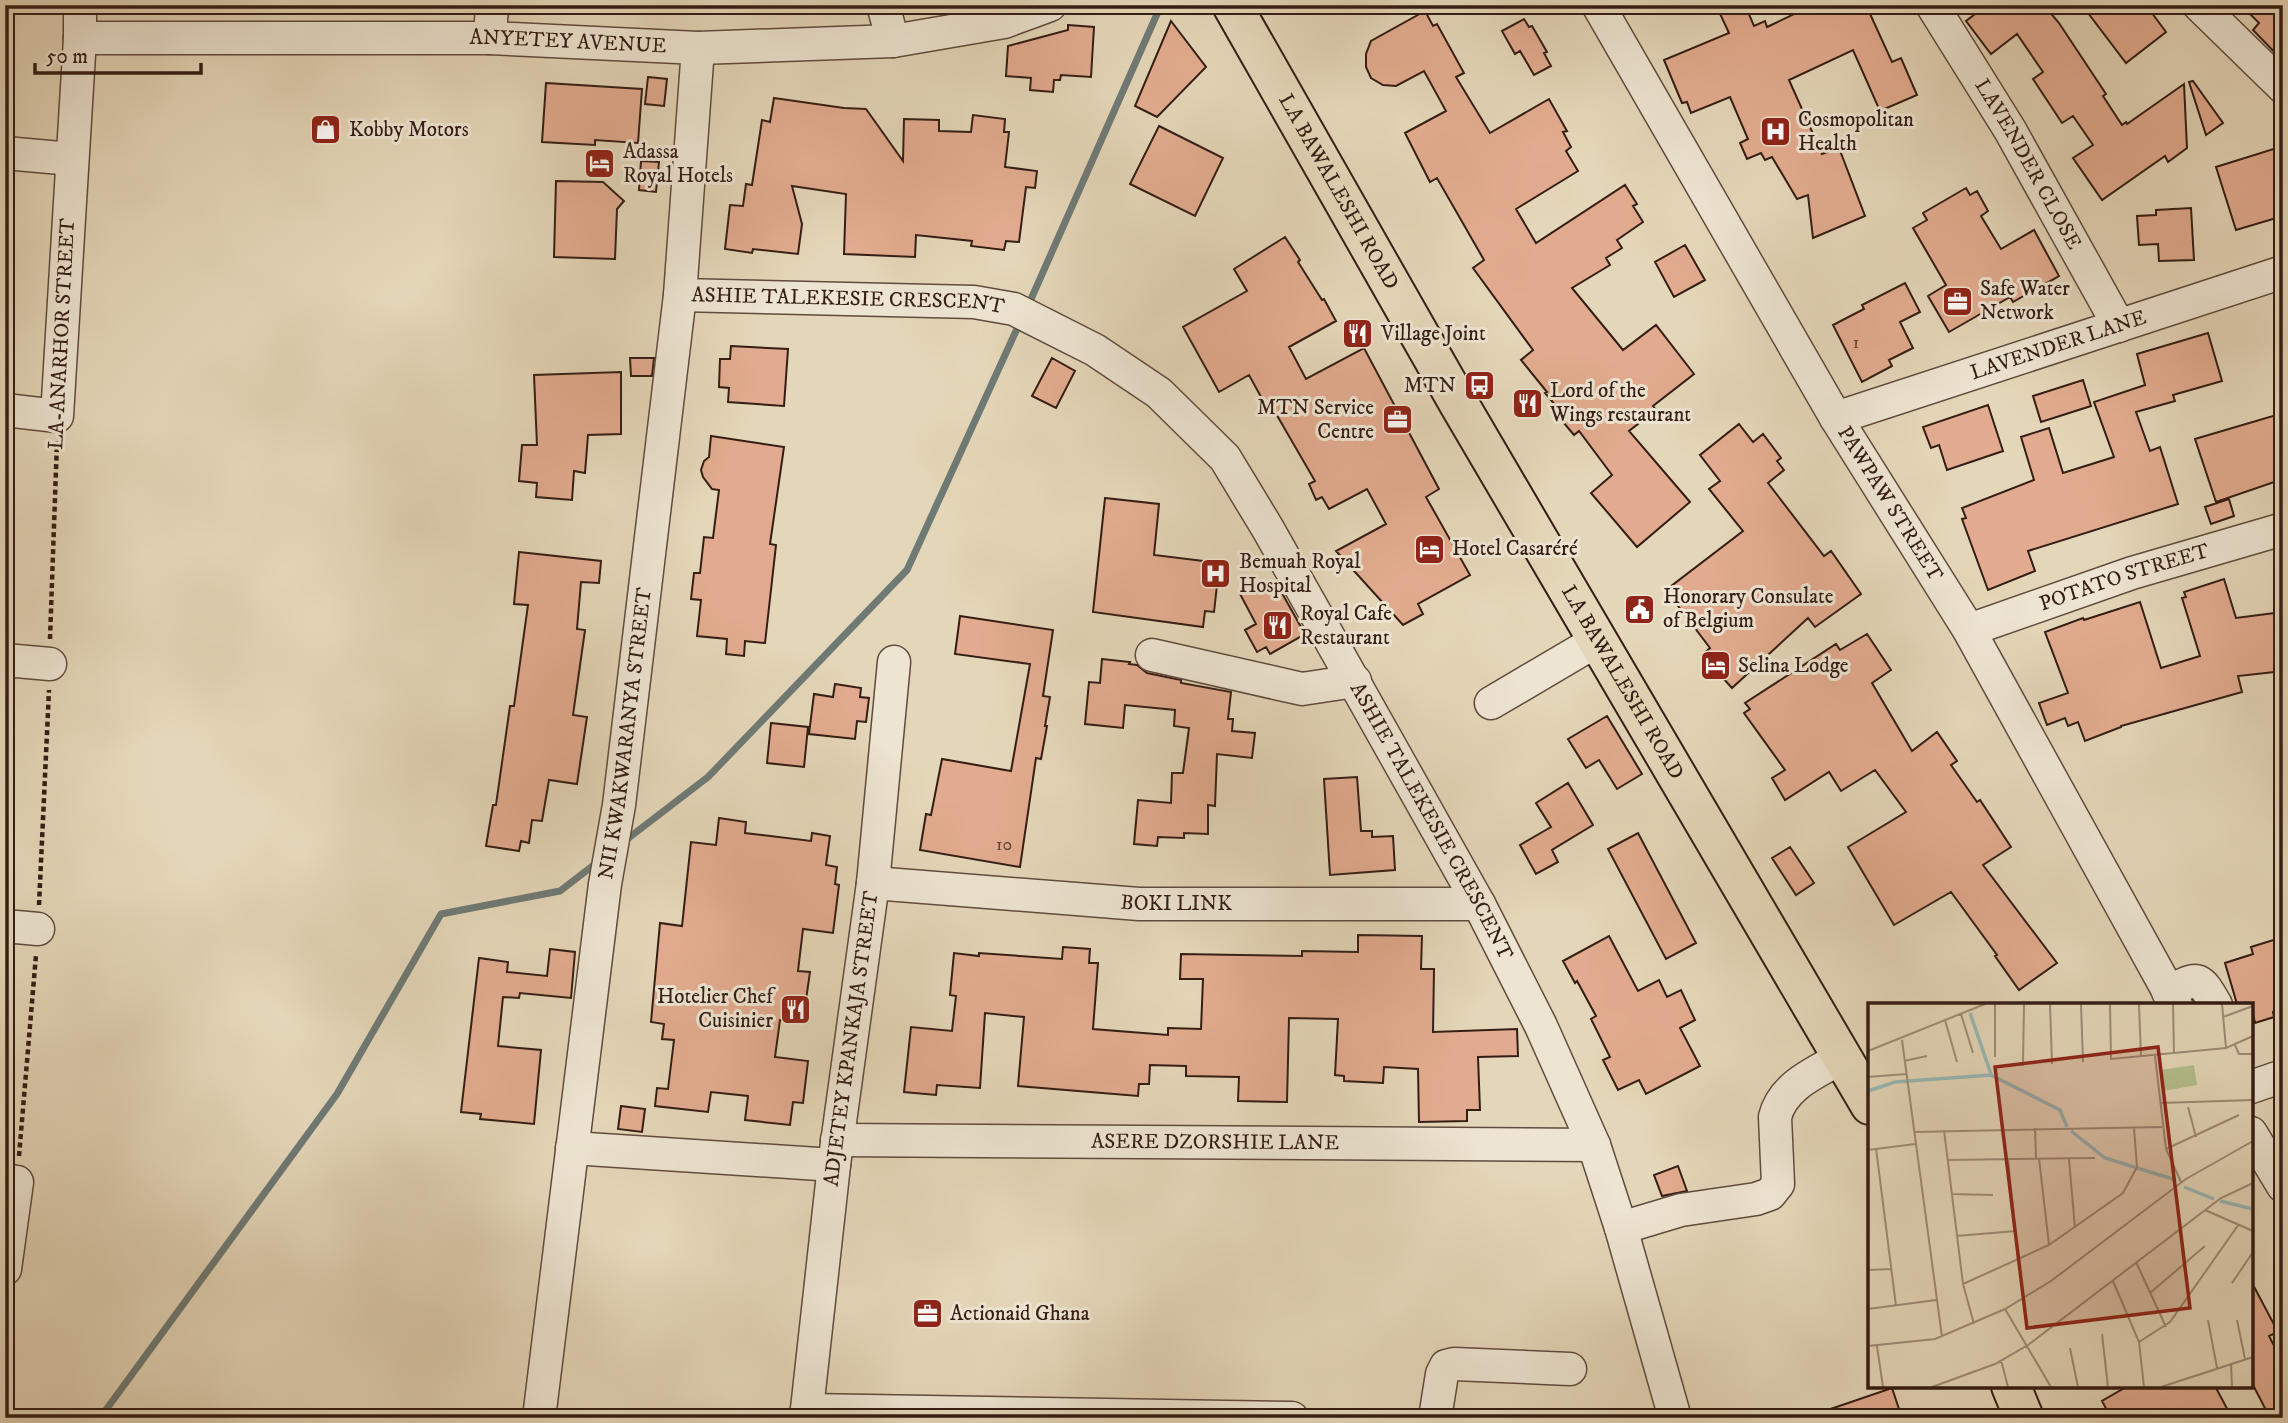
<svg xmlns="http://www.w3.org/2000/svg" width="2288" height="1423" font-family="'IM FELL DW Pica',serif">
  <style>
    .lines { fill: none; stroke-linecap: round; stroke-linejoin: round }
    .stream { stroke: #6f7a75; stroke-width: 7 }
    .building { fill: #e2ab8f; stroke: #341d14; stroke-width: 2 }
    .minor-casing { stroke: #604b3d; stroke-width: 35 }
    .major-casing { stroke: #341d14; stroke-width: 42 }
    .path { stroke: #341d14; stroke-width: 4.5; stroke-dasharray: 5 3.5; stroke-linecap: butt }
    .minor { stroke: #ede4d1; stroke-width: 32 }
    .major { stroke: #e4d6b8; stroke-width: 38 }
    .labels { text-anchor: middle; dominant-baseline: central; stroke-width: 6; stroke-linejoin: round; paint-order: stroke }
    .number-label { font-size: 18px; fill: #604033 }
    .street-label { font-size: 21px; fill: #341d14; stroke: #ede4d1 }
    .poi-label { font-size: 21px; fill: #341d14; stroke: #ede4d1; text-anchor: start }
    .inset-river { fill: none; stroke: #97b8b6; stroke-width: 3.5 }
    .inset-road { fill: none; stroke: #9e8c76; stroke-width: 2 }
    .view { fill: #8f2418; fill-opacity: 0.15; stroke: #8f2418; stroke-width: 3.5 }
    .inset-edge { fill: none; stroke: #341d14; stroke-width: 3.5 }
  </style>
  <rect width="100%" height="100%" fill="#e4d6b8"/>
  <filter id="stains"><feTurbulence type="fractalNoise" baseFrequency=".00286" numOctaves="4"/><feColorMatrix values="0 0 0 0 .2 0 0 0 0 .09 0 0 0 0 .02 0 0 0 .5 -.17"/></filter>
  <radialGradient id="worn" r=".72"><stop offset=".6" stop-color="#630" stop-opacity="0"/><stop offset="1" stop-color="#630" stop-opacity=".3"/></radialGradient>
  <g class="lines">
    <!-- stream -->
    <path class="stream" d="M1028 306 1161 5
      M622 843 708 777 907 570 1021 320
      M100 1418 337 1094 441 914 560 891 599 861"/>
  </g>
  <!-- building -->
  <path class="building" d="M1716 5H1745L1754 26 1765 21 1767 27 1813 5H1866L1892 62 1901 58 1917 95 1880 111 1853 50 1789 80 1822 154 1839 148 1865 216 1813 238 1808 195 1797 199 1772 157 1765 160 1761 153 1747 159 1740 143 1748 139 1730 97 1691 113 1687 102 1682 103 1664 60 1729 33Z
    M1987 5H2044L2059 23 2106 94 2103 96 2122 125 2126 122 2127 124 2184 84 2187 148 2168 162 2165 156 2102 200 2073 158 2093 145 2073 116 2062 123 2033 79 2043 72 2017 34 1991 54 1966 21Z
    M2082 5H2146L2166 32 2126 63Z
    M2241 5H2267L2283 20V61L2253 30 2259 23Z
    M1425 11 1433 26 1437 24 1464 73 1456 77 1490 133 1549 99 1567 131 1563 132 1571 147 1566 151 1578 171 1516 209 1536 243 1625 185 1637 204 1633 206 1643 222 1617 240 1622 248 1606 258 1610 265 1572 288 1623 350 1656 325 1694 374 1653 406 1656 410 1629 431 1690 502 1637 547 1591 493 1612 475 1579 431 1574 435 1558 416 1562 413 1545 393 1547 392 1521 360 1533 350 1473 268 1484 260 1437 178 1430 182 1405 133 1446 111 1424 71 1396 86 1383 85 1371 78 1366 67V54L1371 41Z
    M1524 19 1529 27 1532 26 1547 52 1544 53 1551 66 1534 75 1520 51 1515 54 1502 31Z
    M1171 21 1206 67 1157 117 1135 106Z
    M1068 25 1094 27 1091 77 1061 75 1060 80H1054L1053 92 1030 90 1031 78 1006 76 1008 46 1068 30Z
    M648 77 667 79 664 106 645 104Z
    M2193 81 2223 123 2206 135 2189 82Z
    M546 83 642 89 638 143 595 140V145L542 142Z
    M774 98 844 108 866 109 903 161 904 119 939 120V131L971 132 973 115 1005 119 1004 132H1009L1005 167 1037 171 1035 188 1026 187 1019 242 1006 241 1004 250 971 246 972 241 916 235 915 257 844 254 846 194 792 186 802 224 798 254 753 249 752 253 725 249 730 205 743 206 746 184 752 185 762 120 770 122Z
    M1159 126 1223 158 1195 216 1130 184Z
    M2283 146V216L2236 230 2216 167Z
    M641 161 659 162 656 192 639 190Z
    M556 181 603 182 624 201 617 209 615 259 554 257Z
    M1966 188 1970 195 1977 191 1988 211 1981 216 2001 249 2034 230 2059 276 2013 302 2010 297 1949 332 1928 296 1946 285 1913 228 1927 220 1923 213Z
    M2191 208 2194 260 2159 261 2158 244 2139 245 2137 216 2156 215V210Z
    M1285 237 1300 260 1298 262 1322 300 1324 299 1336 321 1289 347 1306 379 1364 348 1439 489 1426 497 1470 575 1418 604 1423 614 1403 625 1336 551 1386 524 1367 489 1329 509 1322 497 1316 500 1309 484 1315 481 1275 412 1271 415 1249 375 1219 392 1183 327 1247 291 1234 269Z
    M1685 245 1705 280 1674 297 1655 262Z
    M1905 283 1920 312 1900 322 1913 348 1889 360 1892 366 1862 382 1833 325 1864 309 1862 305Z
    M2208 333 2222 381 2173 395 2175 401 2136 412 2150 451 2160 447 2178 504 2028 551 2035 571 1988 590 1962 519 1966 518 1962 508 2034 480 2021 437 2049 428 2063 473 2114 457 2094 402 2145 385 2137 354Z
    M731 346 788 349 784 406 728 402 729 388 719 387 720 359H730Z
    M630 358H654L652 376H631Z
    M1052 358 1075 371 1056 408 1032 396Z
    M621 372V434L588 435 585 473 574 471 572 500 536 497 537 483 519 481 522 445H537L534 375Z
    M2083 380 2091 406 2041 422 2033 396Z
    M1988 405 2003 451 1947 470 1939 445 1931 448 1923 427Z
    M2283 413V479L2216 502 2195 439Z
    M1739 424 1753 442 1763 434 1781 458 1777 461 1784 470 1768 483 1824 556 1831 551 1861 594 1815 627 1808 618 1732 688 1702 655 1710 648 1666 590 1743 531 1709 489 1720 481 1700 455Z
    M711 436 784 447 770 544 776 545 765 643 745 641 744 656 726 654 727 639 697 636 701 600 691 599 694 573H700L704 537 713 538 719 490 712 489 703 477 701 470 704 461 709 457Z
    M1105 498 1159 504 1154 555 1211 562 1210 575 1218 576 1214 612 1205 611 1203 627 1093 612Z
    M2229 499 2234 516 2211 524 2205 507Z
    M519 552 601 561 599 583 581 582 577 629 585 630 573 715 587 717 577 784 549 780 542 821 532 820 529 843 521 841 519 851 486 846 493 805H496L510 706H514L528 605 514 604Z
    M2224 579 2236 618 2283 612V671L2238 676 2242 692 2121 726V727L2085 741 2078 722 2068 726 2065 718 2047 725 2039 703 2068 693 2045 632 2083 618 2084 620 2140 602 2161 668 2200 656 2182 598 2186 597 2184 592Z
    M1260 584 1265 593 1278 586 1305 634 1270 654 1266 647 1257 652 1245 630 1256 624 1240 594Z
    M960 616 1053 630 1043 696 1050 697 1045 726H1047L1041 759 1036 758 1020 867 920 850 926 814 931 815 942 759 1011 771 1030 664 955 654Z
    M1867 634 1891 670 1872 683 1912 751 1937 732 1957 761 1951 765 1977 802 1980 800 2011 847 1983 865 2057 963 2019 990 1995 956 1997 955 1951 892 1894 925 1848 847 1906 812 1875 770 1841 791 1829 772 1785 800 1772 778 1785 770 1744 713 1750 709 1745 703 1836 644 1840 650Z
    M1102 659 1130 662 1129 664 1137 665 1147 673 1181 680V683L1231 692 1228 719H1233L1232 731 1255 733 1252 758 1217 754 1215 806 1208 805V834L1184 833V838L1158 837 1157 846 1134 844 1138 800 1171 803 1172 773H1183L1189 728 1174 726 1175 710 1125 705 1123 728 1085 724 1089 682 1100 683Z
    M835 684 861 688 860 697 869 698 866 722 857 721 855 739 809 734 814 694 833 697Z
    M1607 716 1642 774 1617 789 1599 760 1586 768 1568 739Z
    M771 723 808 727 804 767 767 763Z
    M1357 777 1361 831H1372V837L1393 836 1395 870 1330 875 1324 779Z
    M1568 783 1593 825 1552 850 1558 862 1536 874 1520 845 1551 827 1536 803Z
    M719 818 746 822 745 833 811 841 812 833 830 836 826 865 837 867 835 884 839 885 833 933 803 929 798 971 810 972 806 1000 789 998 786 1020H780L775 1057 808 1061 803 1103 793 1102 790 1125 745 1120 748 1096 711 1092 708 1112 655 1106 657 1088 668 1089 674 1040 662 1039 664 1024 651 1022 660 923 682 926 691 842 716 845Z
    M1638 833 1696 943 1666 959 1608 849Z
    M1790 847 1814 883 1796 895 1772 858Z
    M1358 935 1422 936 1421 969H1434L1433 1032 1517 1029 1518 1056 1478 1057 1480 1110H1467V1121L1419 1122 1418 1069 1384 1067 1383 1083 1344 1081V1076L1335 1075 1338 1019 1289 1018 1287 1102 1238 1101 1239 1077 1186 1076V1066L1150 1065 1149 1084H1139L1138 1096 1018 1086 1024 1017 985 1013 980 1088 937 1085 936 1095 904 1092 911 1027 952 1031 956 996 950 995 954 953 979 956V953L1062 959 1063 947 1090 949 1089 963H1098L1093 1029 1168 1035V1028L1201 1029 1203 979H1180L1181 954 1302 956V951L1358 952Z
    M1609 936 1638 991 1659 980 1667 997 1681 990 1695 1020 1680 1028 1700 1066 1646 1094 1639 1080 1618 1090 1603 1060 1610 1057 1591 1019 1596 1016 1577 981 1575 983 1563 961Z
    M2283 937V1009L2273 1012 2274 1017 2255 1023 2251 1005 2237 1004 2225 963 2253 954 2251 947Z
    M550 949 575 952 571 998 520 993 519 998 503 997 498 1046 541 1050 534 1124 480 1119 481 1114 461 1112 479 958 508 962 507 972 547 976Z
    M621 1106 645 1109 642 1132 618 1129Z
    M1678 1166 1687 1191 1662 1196 1654 1175Z
    M2251 1281 2278 1332 2269 1336 2283 1363V1418H2270L2251 1381Z
    M2128 1386H2215L2232 1418H2111L2102 1401Z
    M1892 1388 1902 1418H1814L1813 1415Z"/>
  <g class="lines">
    <defs>
      <g id="minor">
        <path d="M883 5 893 41"/>
        <path id="s1" d="M1598 5 1836 418 1969 630 2176 1005"/>
        <path id="s2" d="M1932 5 2010 130 2119 326"/>
        <path d="M2199 5 2283 87"/>
        <path id="s3" d="M80 38H490L698 48 893 41 1004 22 1050 5"/>
        <path d="M490 38 492 5"/>
        <path d="M5 153 72 159"/>
        <path id="s4" d="M680 295 974 302 1014 309 1095 350 1159 393 1225 458 1268 529 1479 904 1541 1026 1594 1145 1621 1228 1675 1418"/>
        <path d="M5 410 57 416 80 38V5"/>
        <path id="s5" d="M1836 418 2283 272"/>
        <path id="s6" d="M1969 630 2132 573 2283 529"/>
        <path d="M1152 655 1302 689 1355 681"/>
        <path d="M5 660 50 664"/>
        <path d="M1491 703 1598 640"/>
        <path id="s7" d="M873 883 1139 904H1479"/>
        <path d="M5 926 38 929"/>
        <path d="M2168 992C2199 977 2198 974 2216 1005"/>
        <path d="M2251 1087 2283 1076"/>
        <path d="M2251 1133 2283 1186"/>
        <path id="s8" d="M837 1140 1594 1145"/>
        <path d="M572 1148 834 1165"/>
        <path d="M5 1180 17 1182 5 1269"/>
        <path d="M1621 1228 1681 1210 1756 1199 1770 1194 1778 1184 1775 1117C1783 1085 1817 1072 1843 1057"/>
        <path d="M807 1410 1292 1418"/>
        <path id="s9" d="M539 1418 605 884 619 805 680 295 698 48"/>
        <path id="s10" d="M806 1418 834 1165 873 883 894 662"/>
        <path d="M1435 1418 1442 1374 1446 1366 1454 1364 1570 1369"/>
      </g>
      <g id="major">
        <path id="s11" d="M1232 5 1459 404 1870 1105"/>
        <path d="M2011 1386 2024 1418"/>
      </g>
    </defs>
    <!-- minor casing -->
    <use href="#minor" class="minor-casing"/>
    <!-- major casing -->
    <use href="#major" class="major-casing"/>
    <!-- path -->
    <path class="path" d="M50 639 57 441
      M39 905 49 690
      M19 1156 36 955"/>
    <!-- minor -->
    <use href="#minor" class="minor"/>
    <!-- major -->
    <use href="#major" class="major"/>
  </g>
  <!-- icons -->
  <defs>
    <symbol id="shop-square" viewBox="-11 -11 22 22"><rect x="-9" y="-9" width="18" height="18" rx="4" fill="#8f2418" stroke="#ede4d1"/><path d="M-5-2.5h2.3a2.7 3.5 0 0 1 5.4 0H5L5.5 6h-11ZM-1.5-2.5h3a1.5 2.3 0 0 0-3 0Z" fill="#fff"/></symbol>
    <symbol id="hospital-square" viewBox="-11 -11 22 22"><rect x="-9" y="-9" width="18" height="18" rx="4" fill="#8f2418" stroke="#ede4d1"/><path d="M-5-5h3v3.5h4V-5h3V5h-3V1.5h-4V5h-3Z" fill="#fff"/></symbol>
    <symbol id="hotel-square" viewBox="-11 -11 22 22"><rect x="-9" y="-9" width="18" height="18" rx="4" fill="#8f2418" stroke="#ede4d1"/><path d="M-6-4.5h1.5V1H6V5H4.5V3h-9V5H-6ZM-4 0a1.8 1.8 0 1 1 3.6 0ZM.5 0V-2.5h3Q6-2.5 6 0Z" fill="#fff"/></symbol>
    <symbol id="office-square" viewBox="-11 -11 22 22"><rect x="-9" y="-9" width="18" height="18" rx="4" fill="#8f2418" stroke="#ede4d1"/><path d="M-6-3h4V-5.5h4V-3h4V5H-6ZM-1-4.5V-3h2v-1.5ZM-6 0V1H6V0Z" fill="#fff"/></symbol>
    <symbol id="restaurant-square" viewBox="-11 -11 22 22"><rect x="-9" y="-9" width="18" height="18" rx="4" fill="#8f2418" stroke="#ede4d1"/><path d="M-5-6h1v4h1v-4h1v4h1v-4h1v5L-1.5 .5V6h-2V.5L-5-1ZM5-6V6H3V1.5H1.5Q1.5-4 5-6Z" fill="#fff"/></symbol>
    <symbol id="bus-square" viewBox="-11 -11 22 22"><rect x="-9" y="-9" width="18" height="18" rx="4" fill="#8f2418" stroke="#ede4d1"/><path d="M-5-6H5V4H4V6H2V4H-2V6H-4V4H-5ZM-3.5-4V0h7V-4ZM-3.5 1.2v1.5H-2V1.2ZM2 1.2v1.5H3.5V1.2Z" fill="#fff"/></symbol>
    <symbol id="civic-square" viewBox="-11 -11 22 22"><rect x="-9" y="-9" width="18" height="18" rx="4" fill="#8f2418" stroke="#ede4d1"/><path d="M-.6-6.5H3V-4.5H.6V-3L4-1V1h2V6H-6V1h2V-1L-.6-3ZM-1.2 2.5V6h2.4V2.5Z" fill="#fff"/></symbol>
  </defs>
  <g fill-rule="evenodd">
    <use href="#shop-square" x="308" y="112" width="35" height="35"/>
    <use href="#hospital-square" x="1758" y="114" width="35" height="35"/>
    <use href="#hotel-square" x="582" y="146" width="35" height="35"/>
    <use href="#office-square" x="1940" y="284" width="35" height="35"/>
    <use href="#restaurant-square" x="1340" y="316" width="35" height="35"/>
    <use href="#bus-square" x="1462" y="368" width="35" height="35"/>
    <use href="#restaurant-square" x="1510" y="386" width="35" height="35"/>
    <use href="#office-square" x="1380" y="402" width="35" height="35"/>
    <use href="#hotel-square" x="1412" y="532" width="35" height="35"/>
    <use href="#hospital-square" x="1198" y="556" width="35" height="35"/>
    <use href="#civic-square" x="1622" y="592" width="35" height="35"/>
    <use href="#restaurant-square" x="1260" y="608" width="35" height="35"/>
    <use href="#hotel-square" x="1698" y="648" width="35" height="35"/>
    <use href="#restaurant-square" x="778" y="992" width="35" height="35"/>
    <use href="#office-square" x="910" y="1296" width="35" height="35"/>
  </g>
  <g class="labels">
    <!-- number labels -->
    <g class="number-label">
      <text x="1856" y="343">1</text>
      <text x="1004" y="845">10</text>
    </g>
    <!-- street labels -->
    <g class="street-label">
      <text stroke="none"><textPath href="#s3" startOffset="488">ANYETEY AVENUE</textPath></text>
      <text stroke="none"><textPath href="#s2" startOffset="186">LAVENDER CLOSE</textPath></text>
      <text stroke="none"><textPath href="#s11" startOffset="215">LA BAWALESHI ROAD</textPath></text>
      <text stroke="none"><textPath href="#s4" startOffset="168">ASHIE TALEKESIE CRESCENT</textPath></text>
      <text transform="translate(62 334) rotate(-87)">LA-ANARHOR STREET</text>
      <text stroke="none"><textPath href="#s5" startOffset="234">LAVENDER LANE</textPath></text>
      <text stroke="none"><textPath href="#s1" startOffset="578">PAWPAW STREET</textPath></text>
      <text stroke="none"><textPath href="#s6" startOffset="164">POTATO STREET</textPath></text>
      <text stroke="none"><textPath href="#s11" startOffset="782">LA BAWALESHI ROAD</textPath></text>
      <text stroke="none"><textPath href="#s9" startOffset="690">NII KWAKWARANYA STREET</textPath></text>
      <text stroke="none"><textPath href="#s4" startOffset="1013">ASHIE TALEKESIE CRESCENT</textPath></text>
      <text stroke="none"><textPath href="#s7" startOffset="304">BOKI LINK</textPath></text>
      <text stroke="none"><textPath href="#s10" startOffset="382">ADJETEY KPANKAJA STREET</textPath></text>
      <text stroke="none"><textPath href="#s8" startOffset="378">ASERE DZORSHIE LANE</textPath></text>
    </g>
    <!-- poi labels -->
    <g class="poi-label">
      <text x="1798" y="120">Cosmopolitan<tspan x="1798" dy="24">Health</tspan></text>
      <text x="349" y="130">Kobby Motors</text>
      <text x="623" y="152">Adassa<tspan x="623" dy="24">Royal Hotels</tspan></text>
      <text x="1980" y="289">Safe Water<tspan x="1980" dy="24">Network</tspan></text>
      <text x="1381" y="334">Village Joint</text>
      <text x="1456" y="386" text-anchor="end">MTN</text>
      <text x="1550" y="391">Lord of the<tspan x="1550" dy="24">Wings restaurant</tspan></text>
      <text x="1374" y="408" text-anchor="end">MTN Service<tspan x="1374" dy="24">Centre</tspan></text>
      <text x="1452" y="549">Hotel Casaréré</text>
      <text x="1239" y="562">Bemuah Royal<tspan x="1239" dy="24">Hospital</tspan></text>
      <text x="1663" y="597">Honorary Consulate<tspan x="1663" dy="24">of Belgium</tspan></text>
      <text x="1300" y="614">Royal Cafe<tspan x="1300" dy="24">Restaurant</tspan></text>
      <text x="1738" y="666">Selina Lodge</text>
      <text x="773" y="997" text-anchor="end">Hotelier Chef<tspan x="773" dy="24">Cuisinier</tspan></text>
      <text x="950" y="1314">Actionaid Ghana</text>
    </g>
  </g>
  <!-- overview -->
  <g transform="translate(1868 1003)">
    <rect width="385" height="385" fill="#e4d6b8"/>
    <path d="M326 62 329 82 295 88 292 67Z" fill="#b5be8e"/>
    <path class="inset-river" d="M102 10 123 71M0 88 27 79 123 72 192 107 199 124M203 128 237 155 308 177M316 184 346 196M352 198 385 206"/>
    <path class="inset-road" d="M182 1 184 61M213 1 215 59M242 1 243 56 358 45 385 33M271 1 273 54M305 1 306 51M354 1 358 45M93 11 105 50M355 14 385 3M77 17 89 59M34 37 74 334M367 42 371 51H385M0 48 117 1M287 53 298 146 313 179M127 54V1M36 58 59 53M136 62H155L156 1M0 74 38 71M292 100 385 97M320 104 328 134M167 125 168 155M76 127 95 281 106 321M46 129 294 124M8 145 28 303M298 146 371 112M0 147 47 141M171 155 181 242M140 156 150 255M201 156 207 225M79 157 227 155M83 191 125 192M337 207 385 228M88 233 148 228M268 259 298 324M0 267 23 266M245 278 271 339 276 384M364 280 385 249M95 281 181 242 255 190 269 164 266 125M282 290 337 243M0 306 68 297M137 306 183 384M340 317 349 365M369 317 377 356M234 331 240 384M271 339 302 319 371 221M0 343 67 336 137 306 183 278 318 176 385 138M9 343 15 384M202 345 210 384M133 357 140 384M363 360 364 384M64 384 127 361 160 342 353 195 385 180M293 384 385 354"/>
    <path class="view" d="M290 44 322 305 159 325 127 64Z"/>
    <rect width="385" height="385" class="inset-edge"/>
  </g>
  <!-- margin -->
  <rect width="2288" height="1423" fill="none" stroke="#e4d6b8" stroke-width="28"/>
  <rect x="7" y="7" width="2274" height="1409" fill="none" stroke="#341d14" stroke-width="3.5"/>
  <rect x="14" y="14" width="2260" height="1395" fill="none" stroke="#341d14" stroke-width="2"/>
  <!-- scale -->
  <path d="M35 63v10h166v-10" fill="none" stroke="#341d14" stroke-width="3.5"/>
  <text x="46" y="63" font-size="21" fill="#341d14" stroke="#ede4d1" stroke-width="5" paint-order="stroke">50 m</text>
  <rect width="100%" height="100%" filter="url(#stains)"/>
  <rect width="100%" height="100%" fill="url(#worn)"/>
</svg>
